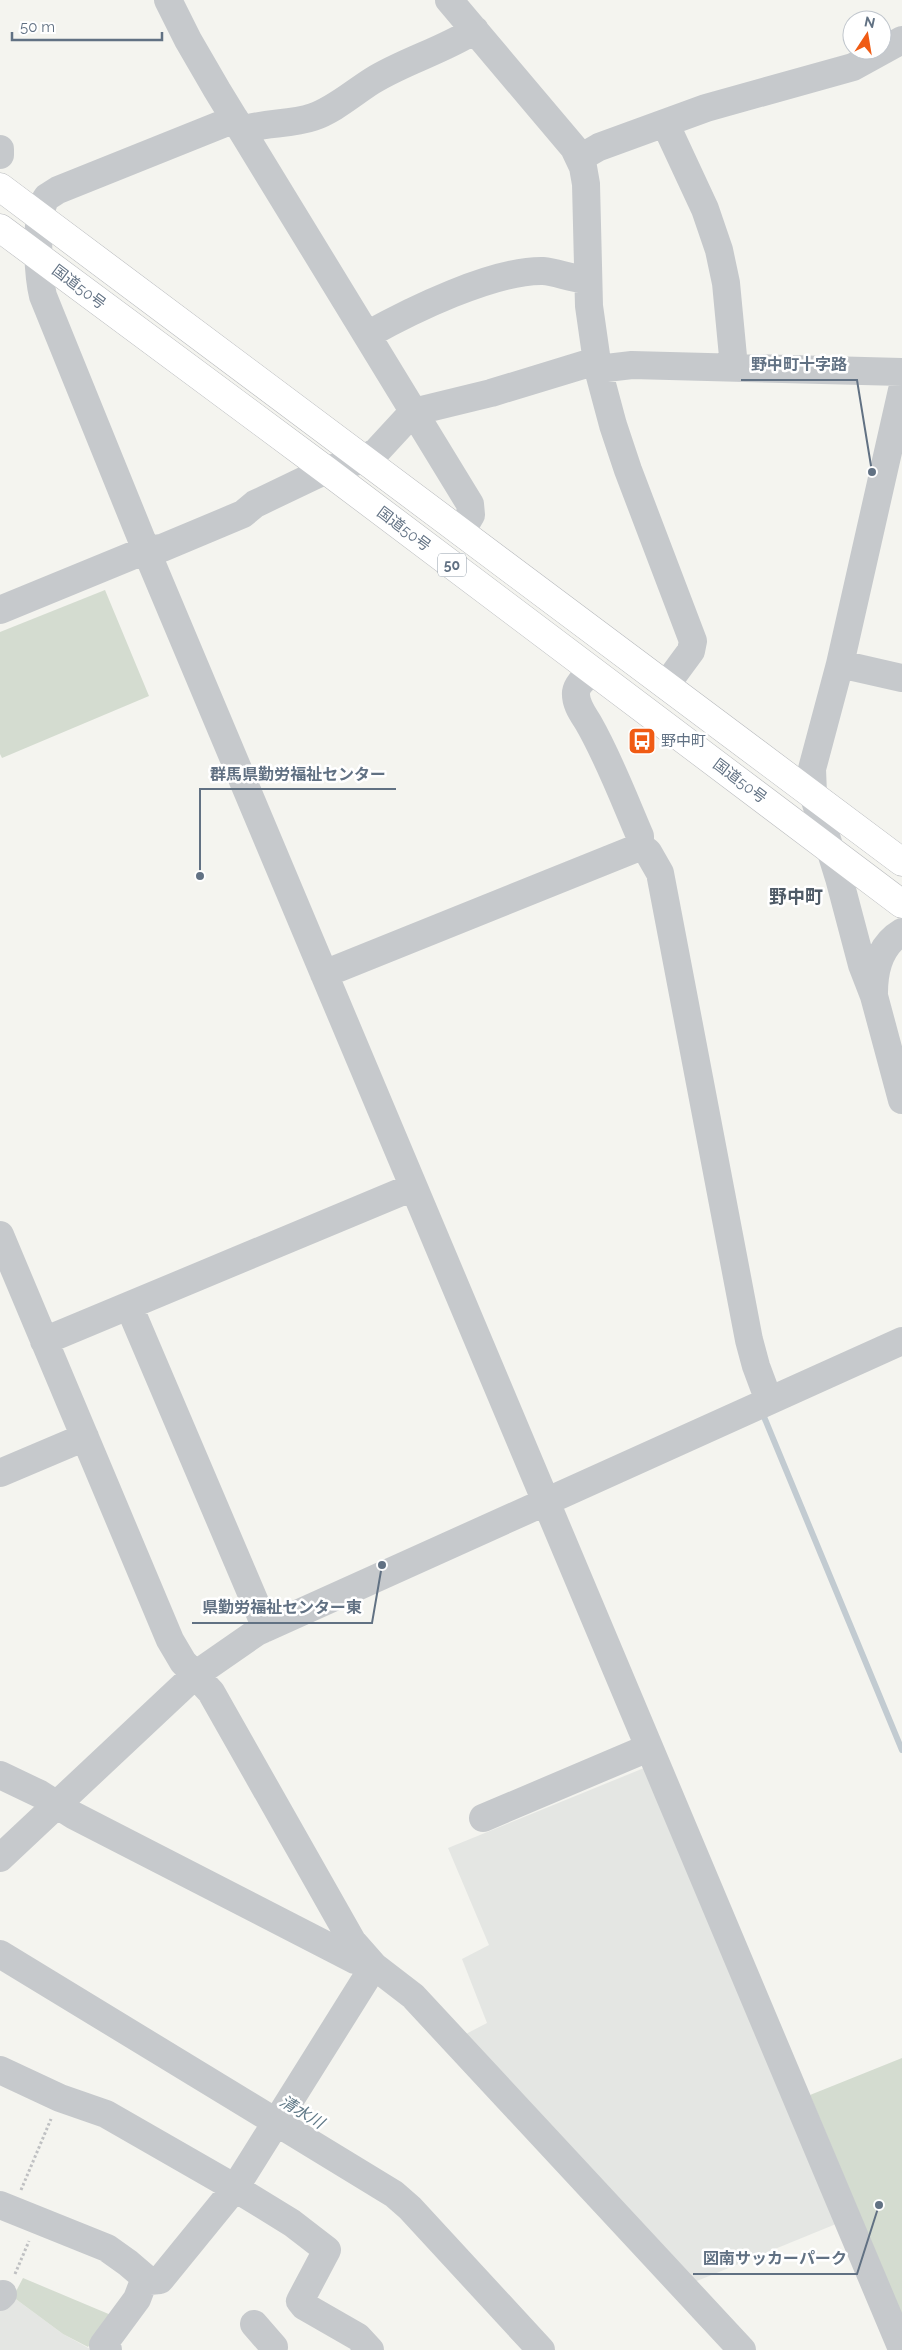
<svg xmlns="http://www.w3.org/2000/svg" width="902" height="2350" font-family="Raleway,'Noto Sans JP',sans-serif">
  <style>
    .built { fill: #e4e6e3 }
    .green { fill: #d4dcd0 }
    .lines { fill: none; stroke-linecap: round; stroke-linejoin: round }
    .stream { stroke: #c2cbd1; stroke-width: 6 }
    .highway-casing { stroke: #b8babd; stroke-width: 29 }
    .path { stroke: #bfc0c2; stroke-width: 3; stroke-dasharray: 2.5 2.5; stroke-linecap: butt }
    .minor { stroke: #c6c9cc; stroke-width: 28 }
    .highway { stroke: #fff; stroke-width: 28 }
    .labels { text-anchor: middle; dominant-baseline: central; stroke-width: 5; stroke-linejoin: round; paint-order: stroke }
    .shield { fill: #fff; stroke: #909ca8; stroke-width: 1 }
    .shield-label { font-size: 14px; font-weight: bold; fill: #617183 }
    .street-label { font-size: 15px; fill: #617183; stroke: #fff }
    .poi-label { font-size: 15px; fill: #617183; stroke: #fff; text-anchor: start }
    .water-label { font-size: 16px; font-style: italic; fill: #617a88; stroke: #fff }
    .quarter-label { font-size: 18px; font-weight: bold; fill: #4f5b67; stroke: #fff }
    .leader { fill: none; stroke: #617183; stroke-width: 2 }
    .callout-dot { fill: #617183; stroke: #fff; stroke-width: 2 }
    .callout-label { font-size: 16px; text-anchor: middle; font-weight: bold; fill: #617183; stroke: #fff; stroke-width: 5; stroke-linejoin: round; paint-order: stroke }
  </style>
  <rect width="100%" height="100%" fill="#f4f4ef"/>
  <!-- built -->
  <path class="built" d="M644 1768 836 2224 692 2283 462 2036 487 2023 462 1959 489 1945 448 1848Z
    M13 2297 63 2334 92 2350H0V2309Z"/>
  <!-- green -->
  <path class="green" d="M105 590 149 696 2 758 0 754V632Z
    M902 2058V2315L810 2095Z
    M23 2278 111 2315 88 2347 63 2334 13 2297Z"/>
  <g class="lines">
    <!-- stream -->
    <path class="stream" d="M762 1412 902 1750"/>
    <defs>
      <path id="highway" d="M0 187 902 862
        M0 228 326 470 902 904"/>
    </defs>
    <!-- highway casing -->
    <use href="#highway" class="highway-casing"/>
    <!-- path -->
    <path class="path" d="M21 2190 51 2119
      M15 2274 29 2241"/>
    <!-- minor -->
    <path class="minor" d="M168 0 188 40 217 90 470 504 471 515 461 532
      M449 0 574 148 583 167 586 184 589 306 598 369 613 425 628 470 693 641 691 651 666 685
      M235 119 58 190 47 197C34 213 38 275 43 296L146 550 902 2349
      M665 123 705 209 719 250 726 283 734 367
      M242 130C265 122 290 125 313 117 334 110 353 93 372 81 404 61 442 51 475 30
      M0 149V155
      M580 158 599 147 706 108 853 67 902 40
      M367 335C410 311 493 270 543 271 558 272 573 280 588 279
      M598 369 632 365 902 372
      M902 390 840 664 812 769 813 794 839 878 862 965 874 996 902 1100
      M0 610 146 550 162 548 243 514 255 504 326 470 365 459 377 451 413 412 491 393 596 361
      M840 664 902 678
      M639 845 648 852 660 873 749 1340 756 1366 769 1401
      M324 974 637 848 640 843V836C624 799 609 759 589 724 583 714 575 704 576 692 577 684 586 677 592 671
      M874 993C874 968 880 945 902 932
      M0 1235 170 1640 183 1662 211 1692 352 1941 374 1966 413 1996 742 2350
      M129 1306 266 1628
      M44 1341 413 1187
      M0 1473 85 1437
      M0 1775 40 1794 73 1815 355 1960 359 1961 365 1957
      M483 1818 648 1748
      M0 1858 195 1675 257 1632 902 1341
      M0 1954 394 2194 410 2208 541 2350
      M0 2070 60 2098 106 2114 235 2188 292 2223 327 2250 300 2301 304 2306 358 2337 370 2350
      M0 2205 107 2248 128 2263 149 2281 160 2280 235 2188 374 1966
      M0 2297 3 2294
      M254 2324 274 2347
      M108 2350 103 2345 137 2299 145 2278"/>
    <!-- highway -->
    <use href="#highway" class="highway"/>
  </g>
  <!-- icons -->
  <defs>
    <symbol id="bus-square" viewBox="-11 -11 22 22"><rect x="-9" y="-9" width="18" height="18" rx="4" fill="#f05b14" stroke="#fff"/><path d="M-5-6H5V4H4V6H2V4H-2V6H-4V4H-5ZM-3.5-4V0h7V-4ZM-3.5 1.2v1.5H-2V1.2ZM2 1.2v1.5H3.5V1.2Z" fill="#fff"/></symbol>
  </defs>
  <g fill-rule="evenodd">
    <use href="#bus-square" x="626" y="725" width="32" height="32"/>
  </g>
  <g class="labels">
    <!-- shield labels -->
    <rect class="shield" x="438" y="553.5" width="28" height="23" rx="4"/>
    <g class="shield-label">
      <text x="452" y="565">50</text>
    </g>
    <!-- street labels -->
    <g class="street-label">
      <text transform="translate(79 287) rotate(37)">国道50号</text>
      <text transform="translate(404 529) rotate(37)">国道50号</text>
      <text transform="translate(740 781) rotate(37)">国道50号</text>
    </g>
    <!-- poi labels -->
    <g class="poi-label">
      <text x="661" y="741">野中町</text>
    </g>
    <!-- water labels -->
    <g class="water-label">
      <text transform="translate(302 2112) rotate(31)">清水川</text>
    </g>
    <!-- quarter labels -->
    <g class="quarter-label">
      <text x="796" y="896">野中町</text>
    </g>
  </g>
  <!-- callouts -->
  <path class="leader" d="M872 472L857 380H741M200 876L200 789H396M382 1565L372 1623H192M879 2205L857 2274H693"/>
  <g class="callout-dot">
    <circle cx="872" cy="472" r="5"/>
    <circle cx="200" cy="876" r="5"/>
    <circle cx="382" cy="1565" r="5"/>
    <circle cx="879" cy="2205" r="5"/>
  </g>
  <g class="callout-label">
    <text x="799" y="370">野中町十字路</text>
    <text x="298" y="780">群馬県勤労福祉センター</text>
    <text x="282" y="1613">県勤労福祉センター東</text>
    <text x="775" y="2264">図南サッカーパーク</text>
  </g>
  <!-- north arrow -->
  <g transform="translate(867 35) rotate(12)"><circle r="24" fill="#ffffff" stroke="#c0c6cd"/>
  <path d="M0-4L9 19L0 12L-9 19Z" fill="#f05b14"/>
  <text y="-8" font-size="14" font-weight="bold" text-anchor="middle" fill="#617183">N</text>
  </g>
  <!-- scale -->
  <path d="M12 32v8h150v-8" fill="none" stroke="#617183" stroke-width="2.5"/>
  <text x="20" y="32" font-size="15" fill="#617183" stroke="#ffffff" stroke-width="4" paint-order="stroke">50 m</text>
</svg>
